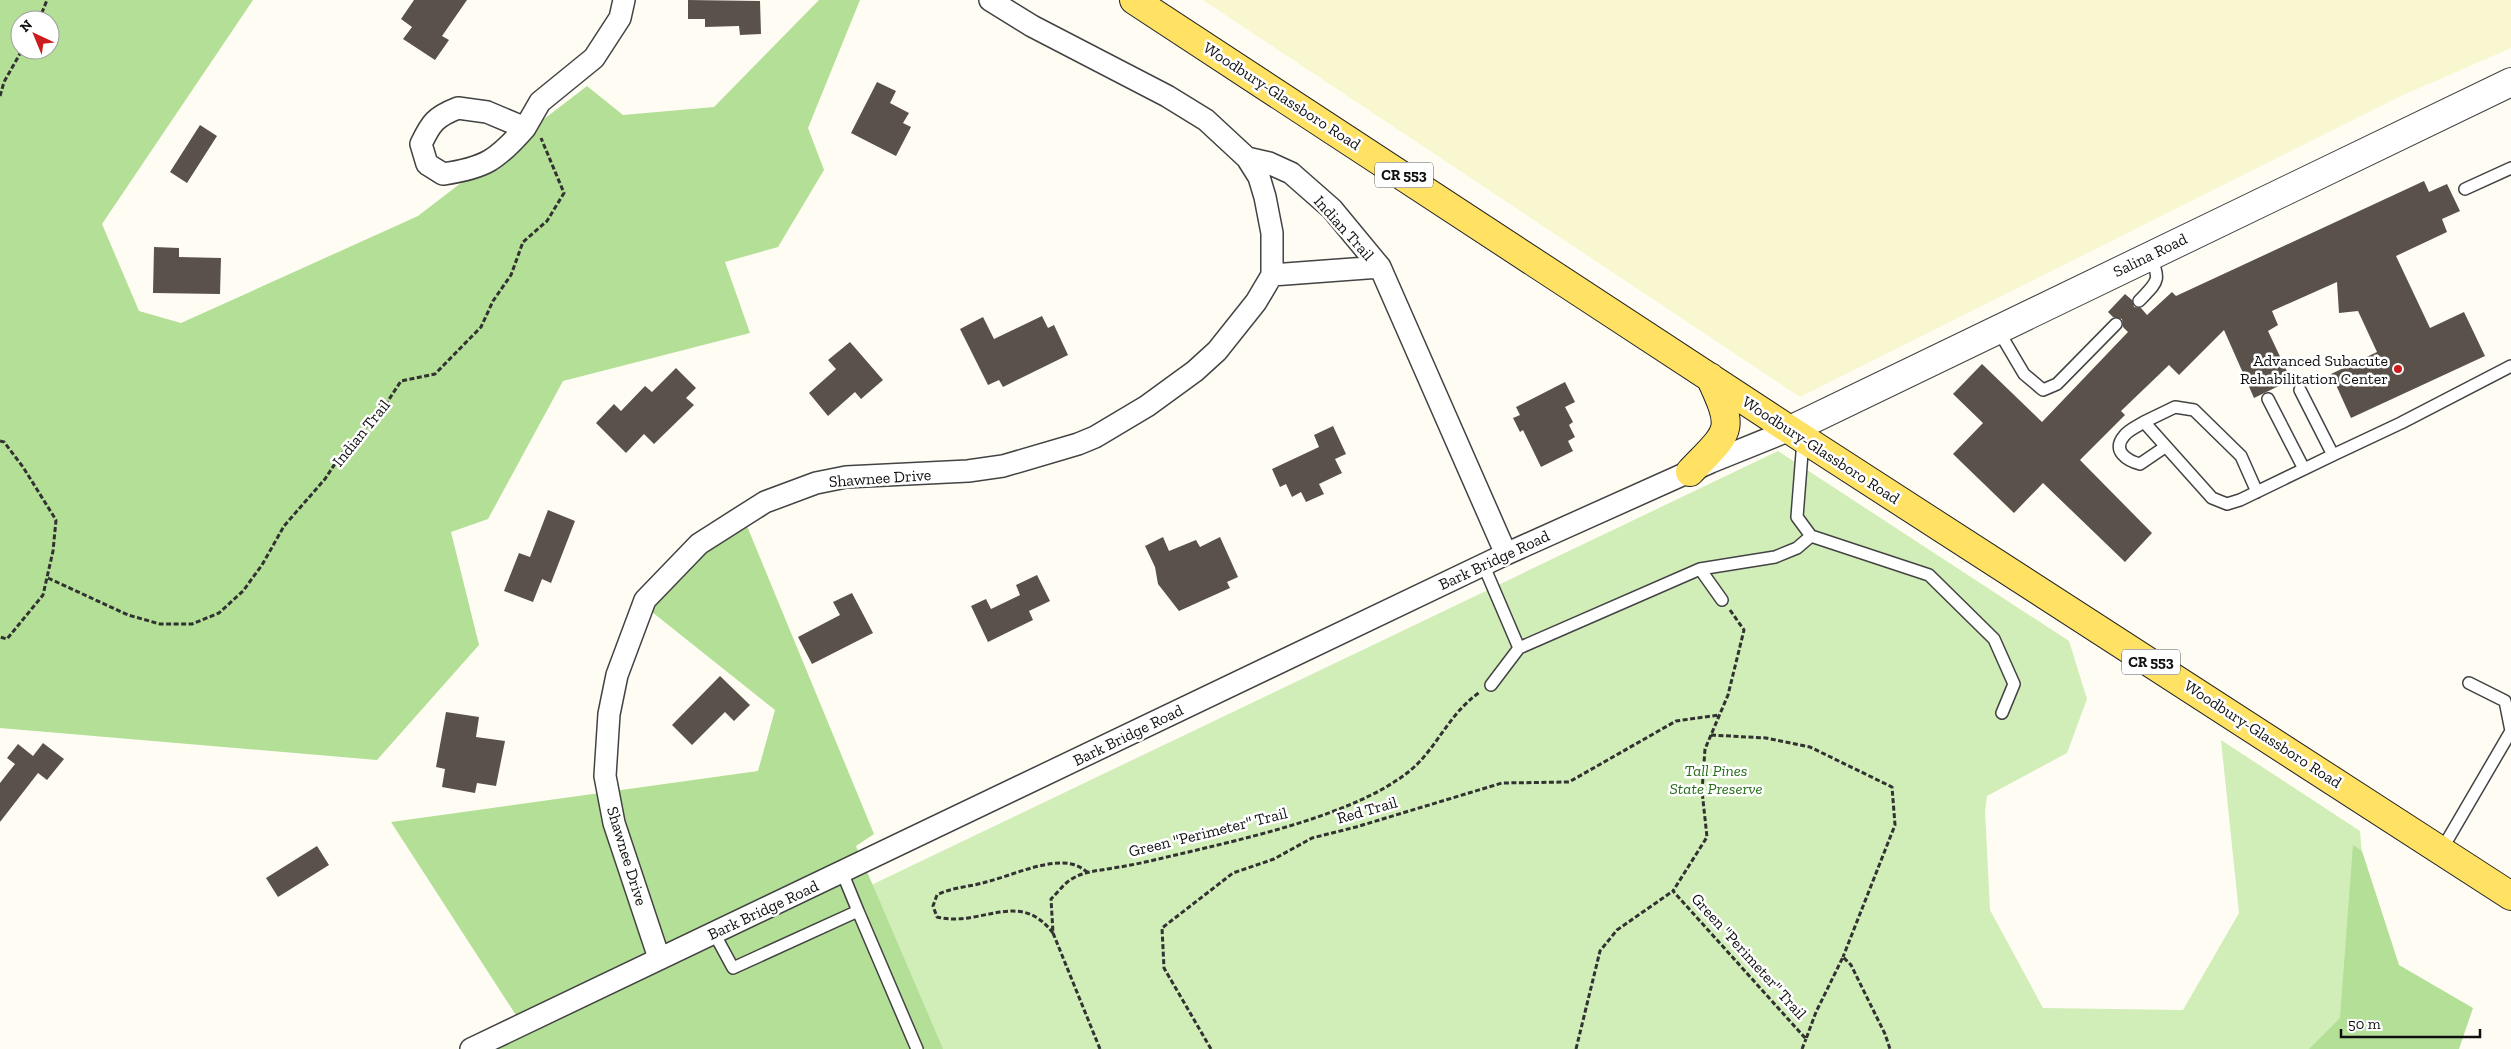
<svg xmlns="http://www.w3.org/2000/svg" width="2511" height="1049" font-family="'Zilla Slab',serif">
  <style>
    .farmland { fill: #f8f7d0 }
    .green { fill: #d1edb8 }
    .forest { fill: #b3df96; fill-rule: evenodd }
    .building { fill: #5a514b }
    .lines { fill: none; stroke-linecap: round; stroke-linejoin: round }
    .service-casing { stroke: #434343; stroke-width: 14 }
    .minor-casing { stroke: #434343; stroke-width: 24 }
    .tertiary-casing { stroke: #434343; stroke-width: 30 }
    .primary-casing { stroke: #212121; stroke-width: 30 }
    .path { stroke: #323232; stroke-width: 3; stroke-dasharray: 5 2.5; stroke-linecap: butt }
    .service { stroke: #fff; stroke-width: 11 }
    .minor { stroke: #fff; stroke-width: 21 }
    .tertiary { stroke: #fff; stroke-width: 28 }
    .primary { stroke: #ffe163; stroke-width: 28 }
    .poi-dot { fill: #cc1d1c; stroke: #fff; stroke-width: 2 }
    .labels { text-anchor: middle; dominant-baseline: central; stroke-width: 5; stroke-linejoin: round; paint-order: stroke }
    .shield { fill: #fff; stroke: #585858; stroke-width: 1 }
    .shield-label { font-size: 15px; font-weight: bold; fill: #101010 }
    .street-label { font-size: 16px; fill: #101010; stroke: #fff }
    .poi-label { font-size: 16px; fill: #101010; stroke: #fff; text-anchor: end }
    .park-label { font-size: 16px; font-style: italic; fill: #276e1a; stroke: #fff }
  </style>
  <rect width="100%" height="100%" fill="#fffdf3"/>
  <!-- farmland -->
  <path class="farmland" d="M1203 0H2511V48L2401 96 1800 397Z"/>
  <!-- green -->
  <path class="green" d="M1778 451 2069 641 2087 699 2067 753 1987 796 1985 811 1990 910 2043 1008 2183 1010 2239 913 2221 740 2360 831 2379 1049H939L863 889Z"/>
  <!-- forest -->
  <path class="forest" d="M0 0H253L102 224 139 311 181 323 418 216 587 86 623 115 714 107 819 0H860L808 128 824 170 778 247 725 262 750 333 563 381 488 519 451 532 479 645 377 760 0 728ZM20 20H50V50H20Z
    M742 514 874 834 856 846 943 1049H475L523 1026 391 822 758 771 775 710 647 608Z
    M2353 845 2362 851 2399 965 2473 1008 2459 1049H2309L2340 1018Z"/>
  <!-- building -->
  <path class="building" d="M414 0H467L442 36 449 40 435 60 403 39 412 27 401 19Z
    M688 0 760 1 761 34 740 35 739 26 705 27V19H688Z
    M877 82 896 91 890 103 909 113 903 123 911 127 896 156 851 133Z
    M200 125 217 136 187 183 170 172Z
    M2424 181 2429 192 2447 184 2460 211 2442 219 2447 232 2396 256 2430 328 2464 312 2485 356 2351 418 2331 374 2377 352 2358 311 2339 313 2337 282 2272 311 2278 325 2268 331 2291 380 2254 398 2224 330 2179 375 2169 365 2121 411 2125 415 2080 460 2152 533 2125 562 2043 483 2014 513 1953 454 1983 423 1953 394 1982 364 2042 422 2128 332 2123 327 2122 319 2113 317 2108 312 2125 294 2132 300 2134 307 2141 308 2147 315 2172 292 2176 296Z
    M154 247 179 248V257L221 258 220 294 153 293Z
    M1042 316 1048 328 1054 325 1068 355 1003 387 999 380 988 385 960 329 983 317 994 339Z
    M850 342 883 380 861 399 855 392 828 416 809 393 836 369 828 360Z
    M676 368 696 388 686 398 694 405 654 444 644 434 626 453 596 423 614 404 621 411 645 386 652 392Z
    M1565 382 1575 402 1565 407 1573 422 1569 425 1575 437 1568 441 1573 451 1541 467 1523 430 1520 432 1513 418 1520 415 1516 407Z
    M1333 426 1346 454 1335 459 1342 473 1319 484 1324 494 1306 502 1301 492 1292 497 1286 484 1280 487 1272 469 1319 447 1314 435Z
    M548 510 575 521 551 583 542 579 533 602 504 591 519 553 530 557Z
    M1163 537 1169 551 1196 540 1200 547 1220 537 1238 577 1227 582 1230 588 1179 611 1158 584 1155 567 1145 546Z
    M1037 575 1050 601 1029 611 1033 620 988 642 971 606 986 599 991 609 1020 595 1016 585Z
    M852 593 873 633 812 664 798 637 840 615 833 602Z
    M720 676 750 705 734 721 725 712 692 745 672 725Z
    M446 712 479 717 476 737 505 741 496 786 477 783 475 793 442 787 445 769 436 767Z
    M43 743 64 759 47 780 38 773 0 822V783L15 764 7 758 18 744 33 756Z
    M317 846 329 865 278 897 266 878Z"/>
  <g class="lines">
    <defs>
      <path id="service" d="M2465 189 2511 168
        M2139 301C2157 282 2162 281 2150 256
        M1998 330 2024 374 2043 390 2057 384 2116 324
        M2300 390 2333 455 2401 423 2511 366
        M2268 399 2304 469
        M2144 422C2138 426 2128 430 2124 436 2111 451 2128 461 2140 464L2165 447
        M1803 440 1797 517 1811 536 1929 575 1994 639 2014 684 2002 713
        M2257 492 2241 456 2194 410 2175 407 2144 422 2212 498 2227 504 2240 500 2333 455
        M1483 564 1519 648
        M1700 569 1722 600
        M1491 685 1519 648 1700 569 1775 557 1797 548 1811 536
        M2441 851 2511 731 2505 701 2469 683
        M858 911 917 1049
        M714 933 733 968 858 911 842 872"/>
      <path id="minor" d="M990 0 1032 26 1167 96 1206 120 1247 158 1269 163 1291 173 1332 209 1380 267 1506 554
        M458 108 487 112 525 128C497 160 485 168 443 174L427 164 421 144C431 123 435 117 458 108Z
        M525 128 540 102 594 58 620 18 624 0
        M1272 275 1380 267
        M659 958 614 823 605 776 609 714 617 675 645 600 699 544 765 502 816 483 846 477 968 471 1003 466 1078 444 1095 437 1147 406 1195 371 1217 351 1256 302 1272 275V233L1265 197 1259 177 1247 158
        M471 1049 1506 554 1711 462 1790 430"/>
      <path id="tertiary" d="M1790 430 2511 82"/>
      <path id="primary" d="M1134 0 1790 430 2511 896
        M1690 472C1730 430 1736 432 1710 377"/>
    </defs>
    <!-- service casing -->
    <use href="#service" class="service-casing"/>
    <!-- minor casing -->
    <use href="#minor" class="minor-casing"/>
    <!-- tertiary casing -->
    <use href="#tertiary" class="tertiary-casing"/>
    <!-- primary casing -->
    <use href="#primary" class="primary-casing"/>
    <!-- path -->
    <path class="path" d="M39 20 47 0
      M0 96 4 82 22 50
      M0 441 4 442 23 467 56 520 53 551 43 595 7 639 0 637
      M48 578 128 615 160 624H192L219 613 243 591 262 565 284 526 325 479 342 453 384 407 401 381 435 374 481 327 493 301 511 275 523 242 547 221 564 193 541 138
      M1730 610 1744 630 1728 695 1705 749 1702 791 1707 837 1673 891 1806 1039 1816 1012 1843 957 1851 965 1885 1034 1890 1049
      M1711 735 1766 738 1810 747 1892 787 1895 825 1843 957
      M1053 933C1019 888 981 928 937 917L933 906 937 895C952 887 970 887 986 882 1010 876 1037 863 1062 863 1072 863 1080 866 1087 872
      M1100 1049 1053 933 1051 899C1057 893 1063 885 1070 880 1084 871 1097 871 1113 868 1135 865 1158 859 1180 854 1247 838 1353 815 1407 773 1437 750 1446 716 1480 692
      M1211 1049 1164 968 1162 928 1233 873 1274 859 1312 838 1356 827 1502 783 1569 782 1676 721 1719 715
      M1576 1049 1600 951 1617 930 1673 891
      M1802 1049 1806 1039"/>
    <!-- service -->
    <use href="#service" class="service"/>
    <!-- minor -->
    <use href="#minor" class="minor"/>
    <!-- tertiary -->
    <use href="#tertiary" class="tertiary"/>
    <!-- primary -->
    <use href="#primary" class="primary"/>
  </g>
  <!-- markers -->
  <circle class="poi-dot" cx="2398" cy="369" r="5"/>
  <g class="labels">
    <!-- shield labels -->
    <g class="shield">
      <rect x="1375" y="162.5" width="58" height="25" rx="4"/>
      <rect x="2122" y="649.5" width="58" height="25" rx="4"/>
    </g>
    <g class="shield-label">
      <text x="1404" y="175">CR 553</text>
      <text x="2151" y="662">CR 553</text>
    </g>
    <!-- street labels -->
    <g class="street-label">
      <text transform="translate(1282 96) rotate(33)">Woodbury-Glassboro Road</text>
      <text transform="translate(1344 228) rotate(48)">Indian Trail</text>
      <text transform="translate(2150 255) rotate(-26)">Salina Road</text>
      <text transform="translate(361 433) rotate(-51)">Indian Trail</text>
      <text transform="translate(1821 450) rotate(33)">Woodbury-Glassboro Road</text>
      <text transform="translate(880 478) rotate(-4)">Shawnee Drive</text>
      <text transform="translate(1494 560) rotate(-25)">Bark Bridge Road</text>
      <text transform="translate(2263 734) rotate(33)">Woodbury-Glassboro Road</text>
      <text transform="translate(1128 735) rotate(-26)">Bark Bridge Road</text>
      <text transform="translate(1367 810) rotate(-16)">Red Trail</text>
      <text transform="translate(1208 832) rotate(-14)">Green "Perimeter" Trail</text>
      <text transform="translate(627 856) rotate(73)">Shawnee Drive</text>
      <text transform="translate(763 910) rotate(-25)">Bark Bridge Road</text>
      <text transform="translate(1749 956) rotate(48)">Green "Perimeter" Trail</text>
    </g>
    <!-- poi labels -->
    <g class="poi-label">
      <text x="2388" y="360">Advanced Subacute<tspan x="2388" dy="18">Rehabilitation Center</tspan></text>
    </g>
    <!-- park labels -->
    <g class="park-label">
      <text x="1716" y="770">Tall Pines<tspan x="1716" dy="18">State Preserve</tspan></text>
    </g>
  </g>
  <!-- north arrow -->
  <g transform="translate(35 35) rotate(316)"><circle r="24" fill="#ffffff" stroke="#9f9f9f"/>
  <path d="M0-4L9 19L0 12L-9 19Z" fill="#cc1d1c"/>
  <text y="-8" font-size="14" font-weight="bold" text-anchor="middle" fill="#101010">N</text>
  </g>
  <!-- scale -->
  <path d="M2341 1029v8h139v-8" fill="none" stroke="#101010" stroke-width="2.5"/>
  <text x="2348" y="1029" font-size="15" fill="#101010" stroke="#ffffff" stroke-width="4" paint-order="stroke">50 m</text>
</svg>
